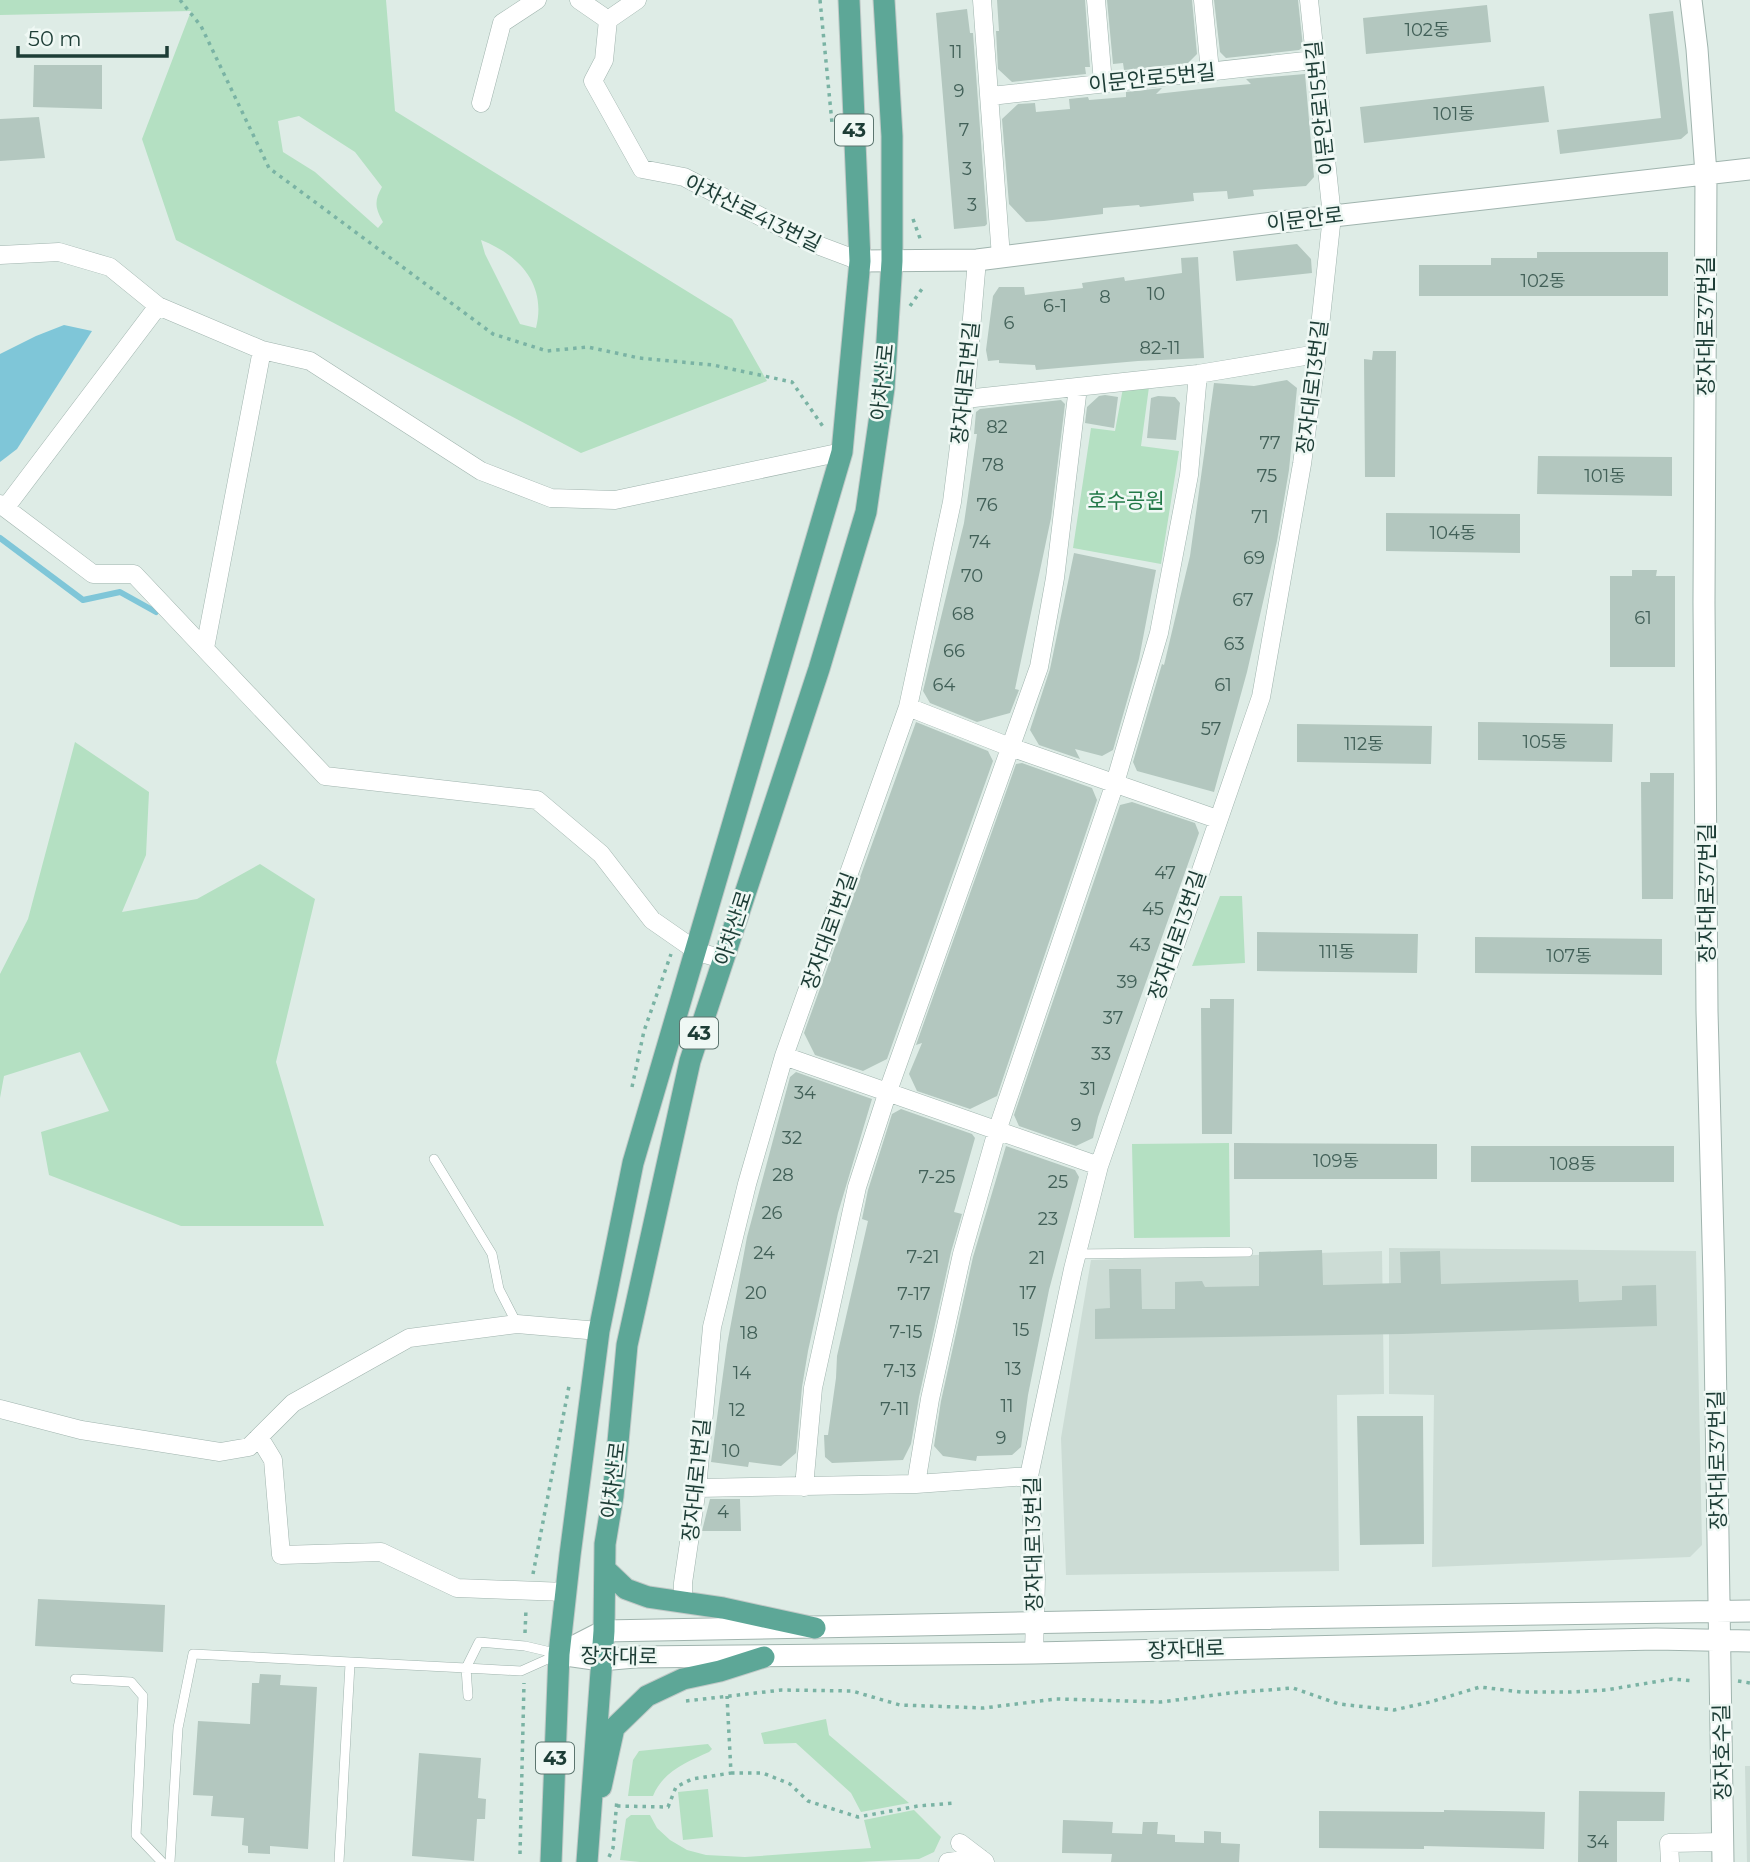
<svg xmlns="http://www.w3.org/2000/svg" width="1750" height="1862" font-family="Montserrat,'Noto Sans KR',sans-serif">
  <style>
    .built { fill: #ccdcd5 }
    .green { fill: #b4e0c2; fill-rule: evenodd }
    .water { fill: #7fc6d8 }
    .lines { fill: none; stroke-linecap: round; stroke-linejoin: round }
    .stream { stroke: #7fc6d8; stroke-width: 6 }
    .building { fill: #b3c7bf }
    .service-casing { stroke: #a0b4ae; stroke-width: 10 }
    .minor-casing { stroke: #a0b4ae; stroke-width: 19 }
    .tertiary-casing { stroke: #a0b4ae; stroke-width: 23 }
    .primary-casing { stroke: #c0c9c7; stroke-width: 23 }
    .path { stroke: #7ab3a4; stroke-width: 3.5; stroke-dasharray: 3.5 5; stroke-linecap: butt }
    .service { stroke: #fff; stroke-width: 9 }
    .minor { stroke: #fff; stroke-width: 18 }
    .tertiary { stroke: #fff; stroke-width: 21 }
    .primary { stroke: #5da797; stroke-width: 21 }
    .labels { text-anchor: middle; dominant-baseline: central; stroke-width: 5; stroke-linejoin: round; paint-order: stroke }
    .number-label { font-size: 18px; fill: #426058 }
    .shield { fill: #eff8f4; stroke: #5c756f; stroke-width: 2 }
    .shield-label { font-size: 19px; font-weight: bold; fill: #1d3d36 }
    .street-label { font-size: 21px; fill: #1d3d36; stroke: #eff8f4 }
    .park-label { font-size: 21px; fill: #237948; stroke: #eff8f4 }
  </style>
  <rect width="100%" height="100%" fill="#deece6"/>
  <!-- built -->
  <path class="built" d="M1389 1248 1696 1251 1702 1545 1690 1557 1432 1567 1434 1395 1389 1394Z
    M1382 1251 1384 1394 1337 1395 1339 1571 1066 1575 1061 1438 1091 1260Z
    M1745 1766H1750V1862H1747Z"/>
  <!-- green -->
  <path class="green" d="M0 0H386L395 111 732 319 767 381 581 453 176 240 142 139 191 11 0 15ZM299 116 355 152 382 187C374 201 375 208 383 222L378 228 315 172 283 152 278 121ZM481 240C519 255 547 284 536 328L520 324 485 254Z
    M1149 387 1141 446 1179 451 1161 564 1073 548 1091 428 1115 431 1123 388Z
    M75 742 149 792 146 855 122 912 197 899 260 864 315 899 276 1062 324 1226H181L49 1175 41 1132 109 1111 80 1052 4 1076 0 1098V974L28 919Z
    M1220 896H1242L1245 963 1192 966Z
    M1229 1143 1230 1237 1134 1238 1132 1144Z
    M826 1719 829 1735 909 1803 861 1812 851 1793 796 1743 764 1744 761 1733Z
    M708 1744 712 1749 709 1752C687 1762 663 1771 653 1796H628L633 1760 639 1751Z
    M708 1789 713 1837 683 1840 678 1792Z
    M914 1810 941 1837 934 1852 919 1859 859 1862H640L620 1860 626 1819 631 1815H650L657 1828 670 1840 687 1850 706 1855 745 1857 871 1848 864 1820Z"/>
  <!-- water -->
  <path class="water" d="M64 325 92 331 17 449 0 462V354L36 336Z"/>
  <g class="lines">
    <!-- stream -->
    <path class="stream" d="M0 538 83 600 120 592 156 612"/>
  </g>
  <!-- building -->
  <path class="building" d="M997 0H1085L1090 67H1085L1086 74 1012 82 998 69 996 31H999Z
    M1107 0H1192L1197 54 1188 63 1124 70 1123 63 1113 64Z
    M1214 0H1298L1303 47 1299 50 1226 58 1220 52Z
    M1487 5 1491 42 1366 54 1363 18Z
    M967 9 970 33H973L987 224 985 226 954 229 936 13Z
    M1673 11 1688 133 1681 139 1560 154 1557 130 1661 118 1649 14Z
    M34 65H102V109L33 107Z
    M1305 74 1314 177 1306 186 1253 190 1254 196 1228 199 1227 191 1193 193 1194 201 1140 207 1139 205 1103 208V214L1044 221 1026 222 1009 204 1002 119 1018 104 1035 103 1036 112 1070 109 1069 99 1088 97 1089 100 1126 97V92L1162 88 1156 94 1219 87 1251 84 1246 79Z
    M1544 86 1549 122 1364 143 1360 107Z
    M39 117 45 158 0 161V119Z
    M1297 244 1311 259 1312 273 1236 281 1233 251Z
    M1537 252H1668V296H1419V265H1491V258H1537Z
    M1198 257 1204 358 1138 361 1036 370 1035 365 999 363V360L988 361 986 350 993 296 999 287H1024L1025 295 1083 288 1082 283 1124 277 1125 281 1182 273 1181 258Z
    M1373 351H1396L1395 477H1365L1364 359 1372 360Z
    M1287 380 1297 388 1289 470 1277 541 1247 672 1214 792 1137 771 1133 762 1162 664 1164 665 1190 556 1214 383 1254 386Z
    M1105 395 1118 397 1114 428 1085 423 1087 407 1099 396Z
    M1158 396 1175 397 1180 403 1176 440 1147 438 1151 398Z
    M1061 400 1065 404 1051 518 1015 689 1019 690 1010 713 977 722 930 703 923 691 964 523 977 434H974L976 412 980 409Z
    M1538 456 1672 457V496L1537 494Z
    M1386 513 1520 514V553L1386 551Z
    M1074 553 1156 570 1139 659 1113 750 1102 756 1075 749 1080 759 1039 745 1030 730 1050 669Z
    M1632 570H1657L1656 576H1675V667H1610V576H1632Z
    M916 722 988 751 993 761 887 1059 863 1071 815 1055 804 1033Z
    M1478 722 1613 724 1612 762 1478 760Z
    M1297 724 1432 726 1431 764 1297 762Z
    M1022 763 1092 788 1097 800 997 1096 970 1109 917 1091 909 1074 922 1043 916 1045 1016 764Z
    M1650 773H1674L1673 899H1642L1641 782H1650Z
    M1132 802 1195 823 1199 833 1098 1117 1093 1138 1076 1146 1019 1126 1014 1115 1120 805Z
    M1257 932 1418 934 1417 973 1257 971Z
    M1475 937 1662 939V975L1475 973Z
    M1210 999H1234L1232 1134H1202L1201 1008H1210Z
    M796 1072 872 1099 838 1213 808 1351 802 1387 796 1453 781 1466 749 1462 748 1467 711 1462 727 1345 747 1237 790 1077Z
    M901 1109 972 1134 975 1138 954 1212 962 1214 951 1252 919 1397 911 1444 903 1460 832 1463 825 1457 824 1435H828L836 1378 837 1356 868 1221 862 1219 868 1190 892 1114Z
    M1234 1143 1437 1144V1179H1234Z
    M1006 1146 1075 1170 1079 1177 1049 1290 1028 1395 1021 1447 1012 1455 977 1456 976 1461 943 1456 934 1446 941 1401 973 1257Z
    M1471 1146H1674V1182H1471Z
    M1322 1250 1323 1285 1401 1283 1400 1252 1440 1251 1441 1284 1578 1280 1579 1302 1622 1300V1286L1656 1285 1657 1326 1403 1334 1095 1339V1309L1110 1308 1109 1269H1141L1142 1309H1175V1282L1202 1281 1205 1287 1259 1286V1252Z
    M1357 1416H1423L1424 1544 1360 1545Z
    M710 1499H740L741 1531H702Z
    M38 1599 165 1605 163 1652 35 1646Z
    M260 1674 281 1675 280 1685 317 1687 308 1849 270 1846V1854L248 1853V1846L242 1845 244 1818 211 1816 213 1796 193 1795 198 1721 250 1724 252 1683H259Z
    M419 1753 481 1758 478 1798 486 1799 485 1819H477L474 1861 412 1856Z
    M1579 1791 1665 1792 1664 1821H1617V1862H1578Z
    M1444 1810 1545 1812 1544 1849 1424 1846V1849L1319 1848V1811L1444 1812Z
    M1063 1820 1113 1822 1112 1833 1142 1834 1143 1822H1158L1157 1834 1175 1835V1842L1204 1843V1831L1221 1832V1843L1240 1844 1239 1862H1111L1112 1854 1062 1853Z"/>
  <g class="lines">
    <defs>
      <path id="service" d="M434 1159 492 1254 499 1289 517 1324
        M1077 1254 1248 1252
        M479 1642 525 1646 559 1654 521 1671 466 1668Z
        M75 1679 131 1682 143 1696 136 1835 162 1862
        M170 1862 178 1728 193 1654 466 1668 468 1696
        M339 1862 350 1664"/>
      <path id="minor" d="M579 0 608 20
        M637 0 608 20 604 60 593 81 642 169 684 177 812 243 860 261
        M982 0 1001 257
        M1096 0 1103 83
        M1203 0 1210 71
        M991 96 1314 60
        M481 103 502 23 537 0
        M0 255 59 252 110 267 158 306 262 350 310 361 481 471 551 498 615 500 842 452
        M965 399 1198 374 1317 354
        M0 504 93 574H134L325 776 537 800 601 854 652 920 698 952 723 959
        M6 507 158 306
        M205 648 262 350
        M908 707 1010 747 1217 819
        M784 1056 1099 1166
        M0 1409 81 1430 220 1452 249 1447 293 1403 409 1338 517 1324 599 1331
        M259 1437 273 1460 281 1555 381 1552 457 1588 566 1592
        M916 1484 930 1399 962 1254 997 1131 1115 783 1159 633 1189 475 1198 374
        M804 1487 813 1388 857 1187 888 1091 1039 667 1055 578 1078 387
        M697 1488 916 1484 1029 1476
        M683 1602V1583L697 1488 712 1327 747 1184 784 1056 908 707 952 502 965 399 977 260
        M1034 1653 1036 1578 1029 1476 1073 1269 1099 1166 1261 697 1302 464 1317 354 1332 216 1309 0
        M960 1843 985 1862
        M948 1862 980 1858
        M1670 1862 1669 1843 1723 1842"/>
      <path id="tertiary" d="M1691 0 1697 49 1706 174 1704 603 1707 1011 1714 1278 1723 1862
        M860 261 977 260 1289 221 1750 169
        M559 1654 604 1631 1280 1618 1750 1611
        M559 1654 601 1660 635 1657 1034 1653 1656 1639 1750 1641"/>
      <path id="primary" d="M605 1569 626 1589 648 1597 723 1608 815 1628
        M601 1787 614 1728 647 1696 683 1679 720 1671 764 1657
        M551 1862 559 1654 570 1555 599 1331 633 1163 842 452 860 261 849 0
        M587 1862 604 1631 605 1544 613 1496 627 1345 690 1061 819 669 866 512 884 388 892 261V136L884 0"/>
    </defs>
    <!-- service casing -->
    <use href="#service" class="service-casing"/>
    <!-- minor casing -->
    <use href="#minor" class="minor-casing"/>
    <!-- tertiary casing -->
    <use href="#tertiary" class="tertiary-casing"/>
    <!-- primary casing -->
    <use href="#primary" class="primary-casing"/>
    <!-- path -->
    <path class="path" d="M180 0 201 26 269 168 493 334 547 351 588 347 639 358 713 365 792 382 824 428
      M820 0 832 123
      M913 219 921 241
      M910 306 924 286
      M632 1087 644 1031 671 954
      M533 1574 569 1386
      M525 1633 526 1609
      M1738 1681 1750 1683
      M686 1701 782 1690 852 1691 900 1705 984 1708 1056 1699 1161 1702 1230 1693 1293 1688 1339 1704 1394 1710 1430 1702 1480 1687 1521 1692H1571L1606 1690 1672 1679 1694 1681
      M731 1773H763L790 1784 808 1801 858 1817 918 1806 955 1803
      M617 1806 668 1807 676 1787 692 1779 731 1773 727 1696
      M520 1854 524 1683
      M609 1857 613 1848 617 1799"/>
    <!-- service -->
    <use href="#service" class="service"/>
    <!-- minor -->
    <use href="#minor" class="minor"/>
    <!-- tertiary -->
    <use href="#tertiary" class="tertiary"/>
    <!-- primary -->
    <use href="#primary" class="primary"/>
  </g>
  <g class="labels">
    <!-- number labels -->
    <g class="number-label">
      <text x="1427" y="30">102동</text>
      <text x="956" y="52">11</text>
      <text x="959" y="91">9</text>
      <text x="1454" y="114">101동</text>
      <text x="964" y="130">7</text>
      <text x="967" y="169">3</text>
      <text x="972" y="205">3</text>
      <text x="1543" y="281">102동</text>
      <text x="1156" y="294">10</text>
      <text x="1105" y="297">8</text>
      <text x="1055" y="306">6-1</text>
      <text x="1009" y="323">6</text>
      <text x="1160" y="348">82-11</text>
      <text x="997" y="427">82</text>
      <text x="1270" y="443">77</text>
      <text x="993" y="465">78</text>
      <text x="1267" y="476">75</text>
      <text x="1605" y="476">101동</text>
      <text x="987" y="505">76</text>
      <text x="1260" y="517">71</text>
      <text x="1453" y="533">104동</text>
      <text x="980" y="542">74</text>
      <text x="1254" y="558">69</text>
      <text x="972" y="576">70</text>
      <text x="1243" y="600">67</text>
      <text x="963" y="614">68</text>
      <text x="1643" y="618">61</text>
      <text x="1234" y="644">63</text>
      <text x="954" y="651">66</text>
      <text x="944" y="685">64</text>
      <text x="1223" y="685">61</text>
      <text x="1211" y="729">57</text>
      <text x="1545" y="742">105동</text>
      <text x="1364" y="744">112동</text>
      <text x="1165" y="873">47</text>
      <text x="1153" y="909">45</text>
      <text x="1140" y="945">43</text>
      <text x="1337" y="952">111동</text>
      <text x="1569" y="956">107동</text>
      <text x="1127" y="982">39</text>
      <text x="1113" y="1018">37</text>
      <text x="1101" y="1054">33</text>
      <text x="1088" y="1089">31</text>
      <text x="805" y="1093">34</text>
      <text x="1076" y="1125">9</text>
      <text x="792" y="1138">32</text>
      <text x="1336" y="1161">109동</text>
      <text x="1573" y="1164">108동</text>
      <text x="783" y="1175">28</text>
      <text x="937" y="1177">7-25</text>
      <text x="1058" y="1182">25</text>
      <text x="772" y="1213">26</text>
      <text x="1048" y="1219">23</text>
      <text x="764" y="1253">24</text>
      <text x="923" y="1257">7-21</text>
      <text x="1037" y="1258">21</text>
      <text x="756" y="1293">20</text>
      <text x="1028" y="1293">17</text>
      <text x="914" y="1294">7-17</text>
      <text x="1021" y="1330">15</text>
      <text x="906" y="1332">7-15</text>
      <text x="749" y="1333">18</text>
      <text x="1013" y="1369">13</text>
      <text x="900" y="1371">7-13</text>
      <text x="742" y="1373">14</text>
      <text x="1007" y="1406">11</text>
      <text x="895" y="1409">7-11</text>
      <text x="737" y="1410">12</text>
      <text x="1001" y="1438">9</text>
      <text x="731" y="1451">10</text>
      <text x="723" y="1512">4</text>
      <text x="1598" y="1842">34</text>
    </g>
    <!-- shield labels -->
    <g class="shield">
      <rect x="835" y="114.5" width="38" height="31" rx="5"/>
      <rect x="680" y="1017.5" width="38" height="31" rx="5"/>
      <rect x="536" y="1742.5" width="38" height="31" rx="5"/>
    </g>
    <g class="shield-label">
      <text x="854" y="130">43</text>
      <text x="699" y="1033">43</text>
      <text x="555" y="1758">43</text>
    </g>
    <!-- street labels -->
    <g class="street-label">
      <text transform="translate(1152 78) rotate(-6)">이문안로5번길</text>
      <text transform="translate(1320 108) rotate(-96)">이문안로15번길</text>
      <text transform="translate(753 213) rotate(26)">아차산로413번길</text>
      <text transform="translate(1305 219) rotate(-7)">이문안로</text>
      <text transform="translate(1705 326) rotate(-90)">장자대로37번길</text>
      <text transform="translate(882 382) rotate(-84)">아차산로</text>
      <text transform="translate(965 383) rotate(-84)">장자대로1번길</text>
      <text transform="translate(1312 387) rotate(-83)">장자대로13번길</text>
      <text transform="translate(1706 893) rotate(-90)">장자대로37번길</text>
      <text transform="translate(733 928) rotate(-72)">아차산로</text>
      <text transform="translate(829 931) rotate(-70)">장자대로1번길</text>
      <text transform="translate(1177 935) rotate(-71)">장자대로13번길</text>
      <text transform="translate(1717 1460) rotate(-91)">장자대로37번길</text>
      <text transform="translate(613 1480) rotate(-83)">아차산로</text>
      <text transform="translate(696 1480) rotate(-84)">장자대로1번길</text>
      <text transform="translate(1033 1544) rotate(-91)">장자대로13번길</text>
      <text transform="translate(1186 1649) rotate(-2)">장자대로</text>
      <text transform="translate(619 1656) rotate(1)">장자대로</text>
      <text transform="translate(1722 1752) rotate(-91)">장자호수길</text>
    </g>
    <!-- park labels -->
    <g class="park-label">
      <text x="1126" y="500">호수공원</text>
    </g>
  </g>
  <!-- scale -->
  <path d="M18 46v10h149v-10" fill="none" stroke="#1d3d36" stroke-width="3.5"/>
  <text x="28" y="46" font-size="21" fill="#1d3d36" stroke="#eff8f4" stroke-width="5" paint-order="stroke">50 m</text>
</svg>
